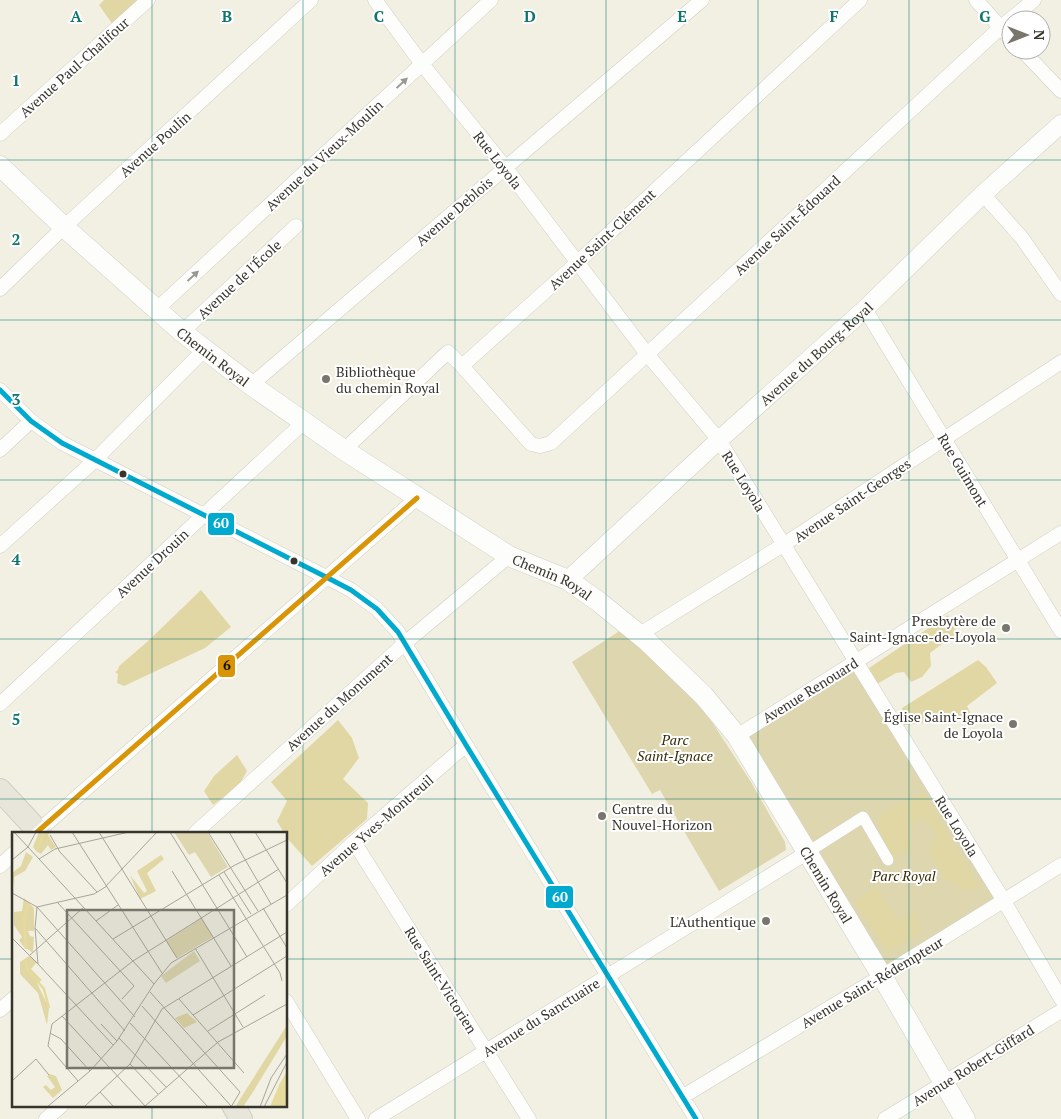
<svg xmlns="http://www.w3.org/2000/svg" width="1061" height="1119" font-family="'PT Serif',serif">
  <style>
    .green { fill: #ded6ae }
    .forest { fill: #e1d7a4 }
    .lines { fill: none; stroke-linecap: round; stroke-linejoin: round }
    .pedestrian-casing { stroke: #d0cec4; stroke-width: 12 }
    .minor-casing { stroke: #d0cec4; stroke-width: 15 }
    .tertiary-casing { stroke: #d0cec4; stroke-width: 19 }
    .secondary-casing { stroke: #d0cec4; stroke-width: 21 }
    .primary-casing { stroke: #cecdc6; stroke-width: 24 }
    .pedestrian { stroke: #fdfdfb; stroke-width: 11 }
    .minor { stroke: #fdfdfb; stroke-width: 14 }
    .tertiary { stroke: #fdfdfb; stroke-width: 18 }
    .secondary { stroke: #fdfdfb; stroke-width: 20 }
    .primary { stroke: #e8e6da; stroke-width: 22 }
    .bus-1-casing { stroke: #fff; stroke-width: 9 }
    .bus-2-casing { stroke: #fff; stroke-width: 9 }
    .bus-1 { stroke: #00a9ce; stroke-width: 5 }
    .bus-2 { stroke: #da9507; stroke-width: 5 }
    .oneway { fill: #9a9894 }
    .grid { fill: none; stroke: #0f766e; stroke-width: 1; stroke-opacity: 0.55 }
    .poi-dot { fill: #78766c; stroke: #fff; stroke-width: 2 }
    .bus-dot { fill: #36342c; stroke: #fff; stroke-width: 2 }
    .labels { text-anchor: middle; dominant-baseline: central; stroke-width: 4; stroke-linejoin: round; paint-order: stroke }
    .street-label { font-size: 14px; fill: #36342c; stroke: #fff }
    .poi-label { font-size: 14px; fill: #36342c; stroke: #fff; text-anchor: end }
    .park-label { font-size: 14px; font-style: italic; fill: #342d08; stroke: #fff }
    .inset-river { fill: none; stroke: #e6da9c; stroke-width: 2.5 }
    .inset-road { fill: none; stroke: #a7a59a; stroke-width: 1 }
    .view { fill: #78766c; fill-opacity: 0.15; stroke: #78766c; stroke-width: 2.5 }
    .inset-edge { fill: none; stroke: #36342c; stroke-width: 2.5 }
    .grid-label { font-size: 16px; text-anchor: middle; font-weight: bold; fill: #0f766e; stroke: #fff; stroke-width: 4; stroke-linejoin: round; paint-order: stroke }
    .line-badge { stroke: #fff; stroke-width: 2 }
    .badge-label { font-size: 14px; text-anchor: middle; font-weight: bold; fill: #fff }
    .pale-badge-label { font-size: 14px; text-anchor: middle; font-weight: bold; fill: #111 }
  </style>
  <rect width="100%" height="100%" fill="#f2f0e3"/>
  <!-- green -->
  <path class="green" d="M621 630 676 680 710 719 751 782 785 842 786 850 719 891 660 790 652 794 572 662Z
    M856 662 1004 901 882 976 737 736Z"/>
  <!-- forest -->
  <path class="forest" d="M104 0H156L118 32 99 5Z
    M201 590 231 627 205 648 124 686 117 683 118 674 115 672 118 670 119 666 147 642Z
    M948 615 957 633 930 653 931 666 922 677 911 682 904 672 896 673 877 684 869 668Z
    M978 660 986 667 997 683 967 706 972 716 955 719 946 717 923 723 904 725 902 708Z
    M338 720 352 738 359 758 343 779 368 803 367 819 312 866 287 838 286 833H284L277 821 287 801 271 782Z
    M237 755 247 771 239 785 213 805 204 791 214 776Z
    M923 792 980 888 967 890 947 880 928 851 934 843 936 835 928 822 921 819 906 828 912 848 893 859 883 848V836L877 818 897 805Z
    M876 887 897 919 914 912 922 931 889 952 854 902Z"/>
  <g class="lines">
    <defs>
      <path id="pedestrian" d="M808 852 863 817 888 860"/>
      <path id="minor" d="M375 0 422 64 505 167 647 354 719 440 1004 901 1061 999
        M976 0 1011 39
        M1022 50 1061 91
        M0 134 148 0
        M983 194 1022 238 1061 294
        M0 289 64 227 311 0
        M157 309 491 0
        M865 309 1061 631
        M182 332 296 226
        M462 366 531 444 540 446 551 443 1000 28 1034 0
        M251 385 702 0
        M0 390 31 421 62 443 326 577 351 590 377 609 398 632 466 745 696 1119
        M0 450 31 421
        M344 450 448 352 462 366 578 262 860 0
        M0 546 94 461 205 349
        M640 634 783 545 1061 362
        M0 704 304 422
        M737 736 1061 533
        M36 833 417 498
        M195 833 405 643 509 556
        M354 842 529 1119
        M0 866 14 853
        M286 905 354 842 466 745
        M286 1001 358 1119
        M0 1010 14 998
        M682 1097 882 976 1061 865
        M46 1119 62 1105
        M376 1119 808 852
        M885 1119 1061 1011"/>
      <g id="tertiary">
        <path id="s1" d="M568 580 719 440 865 309 983 194 1061 124"/>
      </g>
      <g id="secondary">
        <path id="s2" d="M0 166 64 227 182 332 251 385 344 450 509 556 568 580 599 602 647 641 704 696 737 736 882 976 965 1119"/>
      </g>
      <path id="primary" d="M0 790 40 833
        M233 1105 241 1119"/>
    </defs>
    <!-- pedestrian casing -->
    <use href="#pedestrian" class="pedestrian-casing"/>
    <!-- minor casing -->
    <use href="#minor" class="minor-casing"/>
    <!-- tertiary casing -->
    <use href="#tertiary" class="tertiary-casing"/>
    <!-- secondary casing -->
    <use href="#secondary" class="secondary-casing"/>
    <!-- primary casing -->
    <use href="#primary" class="primary-casing"/>
    <!-- pedestrian -->
    <use href="#pedestrian" class="pedestrian"/>
    <!-- minor -->
    <use href="#minor" class="minor"/>
    <!-- tertiary -->
    <use href="#tertiary" class="tertiary"/>
    <!-- secondary -->
    <use href="#secondary" class="secondary"/>
    <!-- primary -->
    <use href="#primary" class="primary"/>
    <defs>
      <path id="bus-1" d="M0 390 31 421 62 443 326 577 351 590 377 609 398 632 466 745 696 1119"/>
      <path id="bus-2" d="M36 833 417 498"/>
    </defs>
    <!-- bus-1 casing -->
    <use href="#bus-1" class="bus-1-casing"/>
    <!-- bus-2 casing -->
    <use href="#bus-2" class="bus-2-casing"/>
    <!-- bus-1 -->
    <use href="#bus-1" class="bus-1"/>
    <!-- bus-2 -->
    <use href="#bus-2" class="bus-2"/>
  </g>
  <!-- one-way arrows -->
  <defs><path id="oneway-solid" d="M-6-.8H1V-3.2L6.5 0L1 3.2V.8H-6Z" transform="scale(1.25)"/></defs>
  <g class="oneway">
    <use href="#oneway-solid" transform="translate(402 83) rotate(-43)"/>
    <use href="#oneway-solid" transform="translate(193 276) rotate(-43)"/>
  </g>
  <!-- grid -->
  <path class="grid" d="M152 0V833M303 0V1119M455 0V1119M606 0V1119M758 0V1119M909 0V1119M0 160H1061M0 320H1061M0 480H1061M0 639H1061M0 799H1061M0 959H14M286 959H1061M152 1105V1119"/>
  <!-- markers -->
  <g class="poi-dot">
    <circle cx="326" cy="379" r="5"/>
    <circle cx="1006" cy="628" r="5"/>
    <circle cx="1013" cy="724" r="5"/>
    <circle cx="602" cy="816" r="5"/>
    <circle cx="766" cy="921" r="5"/>
  </g>
  <g class="bus-dot">
    <circle cx="123" cy="474" r="4.5"/>
    <circle cx="294" cy="561" r="4.5"/>
  </g>
  <g class="labels">
    <!-- street labels -->
    <g class="street-label">
      <text transform="translate(74 67) rotate(-42)">Avenue Paul-Chalifour</text>
      <text transform="translate(155 144) rotate(-42)">Avenue Poulin</text>
      <text transform="translate(324 155) rotate(-43)">Avenue du Vieux-Moulin</text>
      <text transform="translate(498 160) rotate(52)">Rue Loyola</text>
      <text transform="translate(454 211) rotate(-41)">Avenue Deblois</text>
      <text transform="translate(787 225) rotate(-43)">Avenue Saint-Édouard</text>
      <text transform="translate(602 239) rotate(-43)">Avenue Saint-Clément</text>
      <text transform="translate(239 279) rotate(-43)">Avenue de l'École</text>
      <text stroke="none"><textPath href="#s1" startOffset="336">Avenue du Bourg-Royal</textPath></text>
      <text stroke="none"><textPath href="#s2" startOffset="286">Chemin Royal</textPath></text>
      <text transform="translate(963 470) rotate(59)">Rue Guimont</text>
      <text transform="translate(744 481) rotate(58)">Rue Loyola</text>
      <text transform="translate(852 500) rotate(-34)">Avenue Saint-Georges</text>
      <text transform="translate(152 563) rotate(-43)">Avenue Drouin</text>
      <text stroke="none"><textPath href="#s2" startOffset="691">Chemin Royal</textPath></text>
      <text transform="translate(810 690) rotate(-32)">Avenue Renouard</text>
      <text transform="translate(339 702) rotate(-42)">Avenue du Monument</text>
      <text transform="translate(376 825) rotate(-41)">Avenue Yves-Montreuil</text>
      <text transform="translate(957 826) rotate(58)">Rue Loyola</text>
      <text stroke="none"><textPath href="#s2" startOffset="1111">Chemin Royal</textPath></text>
      <text transform="translate(441 980) rotate(58)">Rue Saint-Victorien</text>
      <text transform="translate(872 982) rotate(-31)">Avenue Saint-Rédempteur</text>
      <text transform="translate(541 1017) rotate(-32)">Avenue du Sanctuaire</text>
      <text transform="translate(973 1065) rotate(-32)">Avenue Robert-Giffard</text>
    </g>
    <!-- poi labels -->
    <g class="poi-label">
      <text x="336" y="371" text-anchor="start">Bibliothèque<tspan x="336" dy="16">du chemin Royal</tspan></text>
      <text x="996" y="620">Presbytère de<tspan x="996" dy="16">Saint-Ignace-de-Loyola</tspan></text>
      <text x="1003" y="716">Église Saint-Ignace<tspan x="1003" dy="16">de Loyola</tspan></text>
      <text x="612" y="808" text-anchor="start">Centre du<tspan x="612" dy="16">Nouvel-Horizon</tspan></text>
      <text x="756" y="921">L'Authentique</text>
    </g>
    <!-- park labels -->
    <g class="park-label">
      <text x="675" y="739">Parc<tspan x="675" dy="16">Saint-Ignace</tspan></text>
      <text x="904" y="875">Parc Royal</text>
    </g>
  </g>
  <!-- overview -->
  <g transform="translate(12 832)">
    <rect width="275" height="275" fill="#f2f0e3"/>
    <path d="M162 0H195L216 35 199 45 183 20 177 23ZM190 86 201 105 165 126 154 109ZM182 119 188 129 154 151 149 144Z" fill="#ded6ae"/>
    <path d="M27 0H39L36 3 44 15 39 18 36 13 29 22 25 20 21 15ZM14 20 21 25 13 39 2 45 3 55 0 41 9 34ZM149 23 152 27 135 41 144 59 128 67 118 43 132 61 135 59 125 39ZM12 66 22 76V99H16L18 104 22 105 21 121 11 114 7 108 10 105 2 93V80L10 79ZM17 124 25 130 19 137 30 148 25 151 37 176 35 193 26 161 8 142V130ZM175 181 185 190 172 196 163 186ZM275 193V204L241 260 231 275H223ZM38 242 44 244 50 258 41 266 31 255 34 253 39 258 43 255 35 244Z" fill="#e1d7a4"/>
    <path d="M275 239V275H258L267 253Z" fill="#e6da9c"/>
    <path class="inset-river" d="M25 18 32 0M14 117 12 87 16 72M14 128 15 137 32 157 37 176"/>
    <path class="inset-road" d="M24 0 16 15 142 152M60 0 150 141M87 0 165 126M158 0 235 125M196 0 246 79M217 0 259 72M243 0 275 51M38 3 48 20 85 60M27 27 43 17 117 0M0 28 16 15 2 0M160 39 219 134M212 40 239 82M207 43 268 141 270 149M94 54 145 0M95 54 82 62 25 75 23 96 26 132 101 213M0 61 25 75 123 185M45 70 122 154 110 167M251 76 275 116M84 89 106 73M23 96 113 199M0 106 26 132M101 107 223 33 275 8M183 116 231 195M18 123 72 75M138 160 228 260 219 275M167 167 232 241M130 174 219 274M181 183 275 124M50 184 134 275M118 191 196 275M89 192 105 209M196 199 253 163M38 201 49 207 78 239M107 206 154 255M118 232 146 262M0 249 24 227 37 243M66 249 36 214 40 192 121 129 267 37M88 260 102 275M35 275 78 239 105 209 142 152 159 131 275 63M72 275 118 232 150 177 275 100M132 275 206 210 275 172M248 275 259 246 275 222M252 275 275 230"/>
    <path class="view" d="M55 78H222V236H55Z"/>
    <rect width="275" height="275" class="inset-edge"/>
  </g>
  <g class="grid-label">
    <text x="76" y="22">A</text>
    <text x="227" y="22">B</text>
    <text x="379" y="22">C</text>
    <text x="530" y="22">D</text>
    <text x="682" y="22">E</text>
    <text x="834" y="22">F</text>
    <text x="985" y="22">G</text>
    <text x="16" y="86">1</text>
    <text x="16" y="245">2</text>
    <text x="16" y="405">3</text>
    <text x="16" y="565">4</text>
    <text x="16" y="725">5</text>
  </g>
  <g class="line-badge">
    <rect x="207" y="512" width="28" height="24" rx="5" fill="#00a9ce"/>
    <rect x="217" y="654" width="19" height="24" rx="5" fill="#da9507"/>
    <rect x="545" y="885" width="29" height="24" rx="5" fill="#00a9ce"/>
  </g>
  <g class="badge-label">
    <text x="221" y="528">60</text>
    <text x="560" y="902">60</text>
  </g>
  <g class="pale-badge-label">
    <text x="227" y="670">6</text>
  </g>
  <!-- north arrow -->
  <g transform="translate(1026 35) rotate(90)"><circle r="24" fill="#ffffff" stroke="#afaeab"/>
  <path d="M0-4L9 19L0 12L-9 19Z" fill="#78766c"/>
  <text y="-8" font-size="14" font-weight="bold" text-anchor="middle" fill="#36342c">N</text>
  </g>
</svg>
